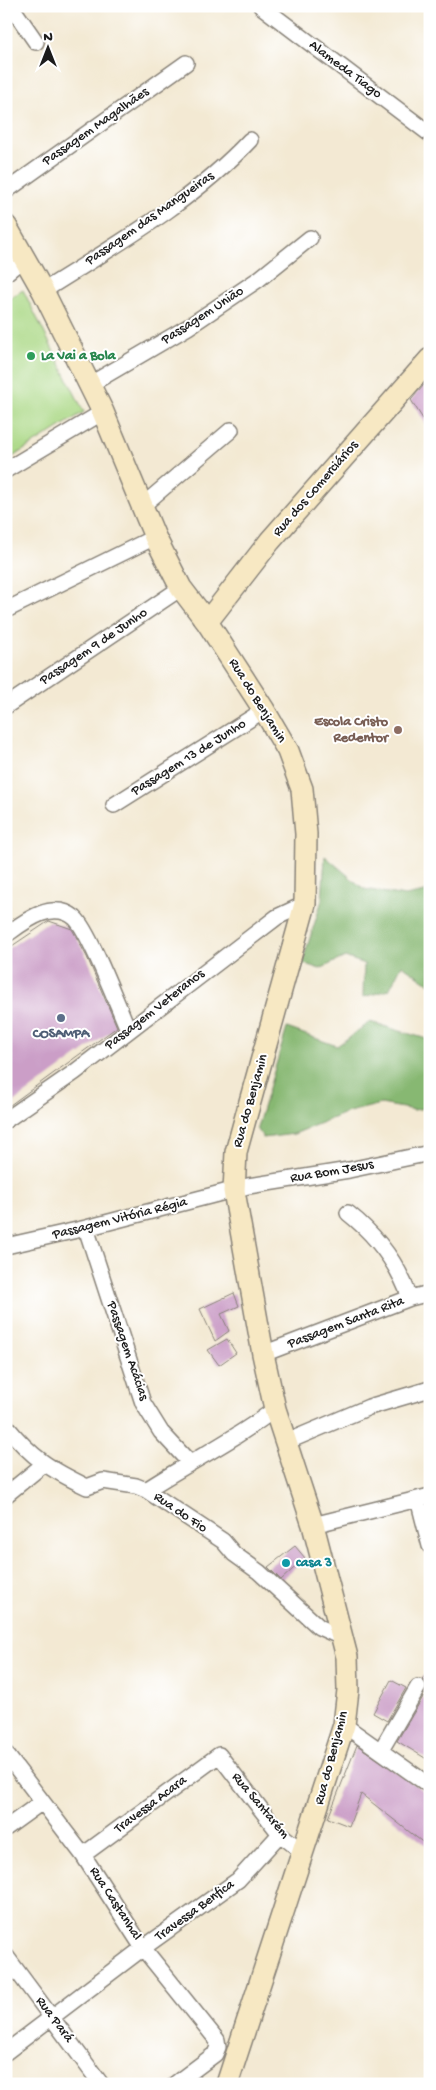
<svg xmlns="http://www.w3.org/2000/svg" width="436" height="2090" font-family="'Gochi Hand',sans-serif">
  <style>
    .green { fill: #aad885; stroke: #637a50 }
    .forest { fill: #87b872; stroke: #526a47 }
    .building { fill: #cb9ec7 }
    .lines { fill: none; stroke-linecap: round; stroke-linejoin: round }
    .street-casing { stroke: #888278; stroke-width: 18 }
    .secondary-casing { stroke: #888278; stroke-width: 24 }
    .street { stroke: #fff; stroke-width: 15 }
    .secondary { stroke: #f7e8c3; stroke-width: 21 }
    .leisure-dot { fill: #2e9e5b; stroke: #fff; stroke-width: 2 }
    .education-dot { fill: #8d6e63; stroke: #fff; stroke-width: 2 }
    .service-dot { fill: #5c6f8a; stroke: #fff; stroke-width: 2 }
    .culture-dot { fill: #0f9aa8; stroke: #fff; stroke-width: 2 }
    .labels { text-anchor: middle; dominant-baseline: central; stroke-width: 4; stroke-linejoin: round; paint-order: stroke }
    .street-label { font-size: 14px; fill: #1c1c1c; stroke: #fff }
    .leisure-label { font-size: 14px; font-weight: bold; fill: #27864d; stroke: #fff; text-anchor: start }
    .education-label { font-size: 14px; font-weight: bold; fill: #785e54; stroke: #fff; text-anchor: end }
    .service-label { font-size: 14px; font-weight: bold; fill: #4e5e75; stroke: #fff }
    .culture-label { font-size: 14px; font-weight: bold; fill: #0d838f; stroke: #fff; text-anchor: start }
  </style>
  <rect width="100%" height="100%" fill="#fff"/>
  <filter id="ink" filterUnits="userSpaceOnUse"><feTurbulence type="fractalNoise" baseFrequency=".02" numOctaves="2"/><feDisplacementMap in="SourceGraphic" scale="10" xChannelSelector="R" yChannelSelector="G"/><feConvolveMatrix kernelMatrix="1 2 1 2 8 2 1 2 1" color-interpolation-filters="sRGB"/></filter>
  <filter id="wash" filterUnits="userSpaceOnUse"><feTurbulence type="fractalNoise" baseFrequency=".0096" numOctaves="4" result="noise"/><feDisplacementMap in="SourceGraphic" scale="20" xChannelSelector="R" yChannelSelector="G"/><feGaussianBlur stdDeviation="1.12" result="paint"/><feColorMatrix in="noise" values="0 0 0 0 0 0 0 0 0 0 0 0 0 0 0 0 0 1.4 0 .05"/><feComposite in="paint" operator="in"/></filter>
  <g filter="url(#wash)">
    <rect width="100%" height="100%" fill="#f3e9d3"/>
    <!-- green -->
    <path class="green" d="M23 290 84 412 6 461V301Z"/>
    <!-- forest -->
    <path class="forest" d="M325 856 364 889 405 896 430 891V984L402 965 389 990 363 997 364 964 345 957 320 969 302 963 322 900Z
      M370 1022 430 1040V1107L414 1110 381 1104 345 1113 294 1134 263 1138 257 1128 287 1028 337 1046Z"/>
    <g id="blocks">
      <!-- building -->
      <path class="building" d="M430 378V430L411 400Z
        M49 921 72 929 87 957 117 1027 6 1108V950Z
        M234 1293 239 1306 221 1314 229 1331 215 1341 200 1309Z
        M227 1339 236 1353 219 1365 208 1350Z
        M295 1546 305 1558 281 1580 268 1567Z
        M430 1670V1761L397 1741 426 1692V1683L422 1679Z
        M391 1680 406 1688 387 1721 373 1713Z
        M357 1745 430 1795V1848L361 1794 349 1826 328 1818Z"/>
    </g>
  </g>
  <g filter="url(#ink)">
    <use href="#blocks" fill-opacity="0" stroke="#888278" stroke-width="1"/>
    <g class="lines">
      <defs>
        <path id="street" d="M11 6 36 42
          M261 6 430 134
          M6 191 186 63
          M6 273 24 258
          M43 291C114 246 192 202 250 140
          M89 385 188 327 259 279 310 238
          M6 470 103 412
          M142 506 231 430
          M6 610 155 537
          M6 706 181 588
          M114 805 264 710
          M6 935C24 922 52 899 75 918 90 932 118 1007 128 1029
          M6 1120 75 1072 277 917 305 904
          M348 1213C377 1236 398 1264 410 1298
          M86 1228 143 1403 161 1432 189 1462
          M6 1246 86 1228 248 1186 349 1170 430 1153
          M263 1354 410 1298 430 1293
          M6 1426C33 1459 50 1469 87 1487L103 1481 136 1486 146 1490 223 1541 234 1554 259 1572 319 1627 341 1637
          M286 1442 369 1407 430 1389
          M146 1490C189 1462 235 1440 275 1409
          M6 1495 44 1464
          M418 1499 430 1546
          M313 1525 430 1496
          M344 1725 430 1786
          M381 1750 418 1687
          M6 1754 83 1855 143 1948 217 2040 218 2047 215 2054 175 2084
          M6 1828 42 1802
          M83 1855 219 1755 280 1834 304 1853
          M6 1956 101 2084
          M6 2052 143 1948 238 1880 280 1834"/>
        <path id="secondary" d="M6 226 43 291 103 412 155 537 181 588 207 622 264 710 288 751 302 789 306 834 305 904 236 1152 234 1191 263 1354 275 1409 313 1525 347 1657 348 1690 344 1725 227 2084
          M207 622 270 541 430 359"/>
      </defs>
      <!-- street casing -->
      <use href="#street" class="street-casing"/>
      <!-- secondary casing -->
      <use href="#secondary" class="secondary-casing"/>
      <!-- street -->
      <use href="#street" class="street"/>
      <!-- secondary -->
      <use href="#secondary" class="secondary"/>
    </g>
  </g>
  <!-- markers -->
  <circle class="leisure-dot" cx="31" cy="356" r="5"/>
  <circle class="education-dot" cx="398" cy="730" r="5"/>
  <circle class="service-dot" cx="61" cy="1018" r="5"/>
  <circle class="culture-dot" cx="286" cy="1563" r="5"/>
  <g class="labels">
    <!-- street labels -->
    <g class="street-label">
      <text transform="translate(345 70) rotate(37)">Alameda Tiago</text>
      <text transform="translate(96 127) rotate(-35)">Passagem Magalhães</text>
      <text transform="translate(150 219) rotate(-35)">Passagem das Mangueiras</text>
      <text transform="translate(203 316) rotate(-33)">Passagem União</text>
      <text transform="translate(316 489) rotate(-49)">Rua dos Comerciários</text>
      <text transform="translate(94 647) rotate(-34)">Passagem 9 de Junho</text>
      <text transform="translate(257 701) rotate(58)">Rua do Benjamin</text>
      <text transform="translate(189 758) rotate(-32)">Passagem 13 de Junho</text>
      <text transform="translate(155 1010) rotate(-38)">Passagem Veteranos</text>
      <text transform="translate(251 1101) rotate(-74)">Rua do Benjamin</text>
      <text transform="translate(332 1172) rotate(-10)">Rua Bom Jesus</text>
      <text transform="translate(120 1219) rotate(-14)">Passagem Vitória Régia</text>
      <text transform="translate(346 1323) rotate(-21)">Passagem Santa Rita</text>
      <text transform="translate(127 1351) rotate(71)">Passagem Acácias</text>
      <text transform="translate(180 1513) rotate(34)">Rua do Fio</text>
      <text transform="translate(332 1758) rotate(-75)">Rua do Benjamin</text>
      <text transform="translate(151 1805) rotate(-37)">Travessa Acara</text>
      <text transform="translate(260 1806) rotate(50)">Rua Santarém</text>
      <text transform="translate(115 1904) rotate(57)">Rua Castanhal</text>
      <text transform="translate(195 1911) rotate(-36)">Travessa Benfica</text>
      <text transform="translate(54 2020) rotate(53)">Rua Pará</text>
    </g>
    <!-- leisure labels -->
    <g class="leisure-label">
      <text x="41" y="356">La Vai a Bola</text>
    </g>
    <!-- education labels -->
    <g class="education-label">
      <text x="388" y="722">Escola Cristo<tspan x="388" dy="16">Redentor</tspan></text>
    </g>
    <!-- service labels -->
    <g class="service-label">
      <text x="61" y="1034">COSAMPA</text>
    </g>
    <!-- culture labels -->
    <g class="culture-label">
      <text x="296" y="1563">casa 3</text>
    </g>
  </g>
  <!-- margin -->
  <rect width="436" height="2090" fill="none" stroke="#fff" stroke-width="25"/>
  <!-- north arrow -->
  <g transform="translate(48 48)" stroke="#ffffff" stroke-width="4" paint-order="stroke">
  <path d="M0-4L9 19L0 12L-9 19Z" fill="#1c1c1c"/>
  <text y="-8" font-size="14" font-weight="bold" text-anchor="middle" fill="#1c1c1c">N</text>
  </g>
</svg>
